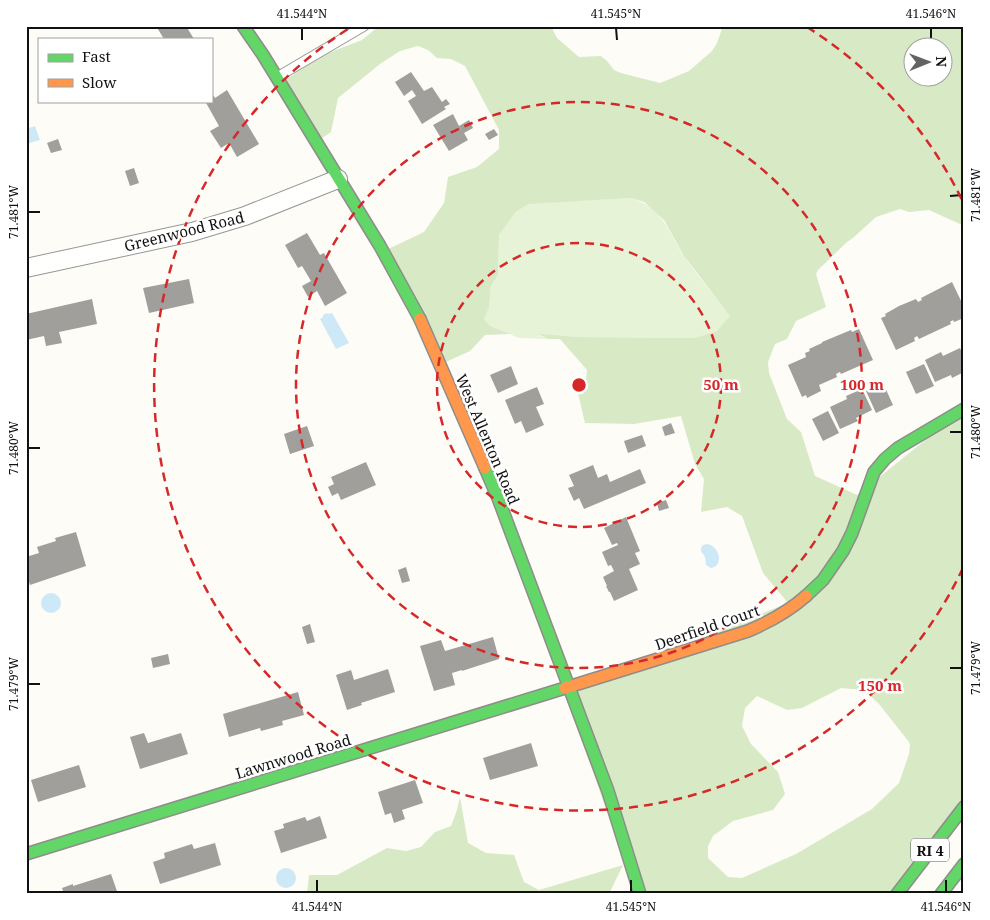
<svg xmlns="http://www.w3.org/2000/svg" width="990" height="920" font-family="'Noto Serif',serif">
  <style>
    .green { fill: #e7f3d7 }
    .forest { fill: #d8eac5; fill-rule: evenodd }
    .water { fill: #cde8f7 }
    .building { fill: #a19f9c }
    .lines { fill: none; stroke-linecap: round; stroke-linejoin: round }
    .lane-casing { stroke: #979795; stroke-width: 11 }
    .street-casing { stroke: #979795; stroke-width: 20 }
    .fast-casing { stroke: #8e8d8b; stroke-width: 14 }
    .slow-casing { stroke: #8e8d8b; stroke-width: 14 }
    .lane { stroke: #fffffe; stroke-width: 9 }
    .street { stroke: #fffffe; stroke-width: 18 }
    .fast { stroke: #63d668; stroke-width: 11 }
    .slow { stroke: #ff974d; stroke-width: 11 }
    .ticks { fill: none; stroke: #111; stroke-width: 2 }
    .ring { fill: none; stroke: #d62828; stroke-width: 2.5; stroke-dasharray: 9 6 }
    .labels { text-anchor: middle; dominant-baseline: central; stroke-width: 5; stroke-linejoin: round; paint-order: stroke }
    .shield { fill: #fff; stroke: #585858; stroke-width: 1 }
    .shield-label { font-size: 14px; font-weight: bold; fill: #111 }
    .street-label { font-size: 15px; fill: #111; stroke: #fff }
    .centre { fill: #d62828; stroke: #fff; stroke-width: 2.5 }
    .ring-label { font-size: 15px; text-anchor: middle; font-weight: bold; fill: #d62828; stroke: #fff; stroke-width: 5; stroke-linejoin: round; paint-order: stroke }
    .neatline { fill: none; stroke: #111; stroke-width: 2 }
    .ticks-label { font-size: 12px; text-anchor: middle; fill: #111 }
  </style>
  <rect width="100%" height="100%" fill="#fdfcf7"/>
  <!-- green -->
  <path class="green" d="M631 198C664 209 667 230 684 256 697 276 716 297 731 317L717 331 694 338 580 337 539 335 540 336 548 339 519 338 490 326 484 319 489 308 491 286 498 275 499 235 516 212 528 203Z"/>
  <!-- forest -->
  <path class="forest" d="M379 26H551L557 38 579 57 601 56 607 61 614 70 621 73 660 83 689 71 712 51 717 43 723 26H964V234L962 225 929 210 909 212 900 209 876 217 854 237 846 243 818 270 816 274 826 307 796 321 787 339 775 344 768 362 769 373 787 419 801 432 815 476 857 495 964 409V806L896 894H636L565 693 788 603 763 573 742 516 727 507 701 512 704 479 695 464 681 416 634 424 585 423 577 389 586 380 587 370 560 339H548L538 334 580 337 694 338 717 331 730 316 684 256 664 220 644 202 631 198 528 204 516 212 499 235 498 275 491 286 489 308 484 319 490 326 510 334 485 335 470 351 435 367 382 252 424 232 444 203 448 177 477 167 499 149V130L465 66 451 59 437 58 428 50 418 46 400 51 380 64 338 98 331 132 312 145 278 85 323 55 362 40ZM912 48H942V78H912ZM841 688 864 690 879 704 909 742 910 745 909 754 899 783 872 809 796 854 742 878 728 877 708 858V846L713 836 733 821 773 810 785 794 778 772 751 744 742 726 745 708 757 696 787 710 802 708Z
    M460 797 468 843 486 853 514 855 524 882 539 890 623 865 609 894H307L309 875H337L387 848 406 851 421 847 435 832 451 826 457 810Z"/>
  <!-- water -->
  <path class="water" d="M35 126 40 140 26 144V129Z
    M327 313 328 314 332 313 349 343 336 349 320 319 323 317V315Z
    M707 544C720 546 724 566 711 568L706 565 705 557 701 551V548L703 545Z
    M41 603a10 10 0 1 1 20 0a10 10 0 1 1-20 0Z
    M276 878a10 10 0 1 1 20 0a10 10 0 1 1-20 0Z"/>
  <!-- building -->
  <path class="building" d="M156 26H186L194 39H164Z
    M411 72 424 91 432 87 442 102 446 99 450 104 444 107 446 109 422 124 408 101 416 96 412 90 404 96 395 82Z
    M227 90 259 144 237 157 229 143 221 148 210 131 219 126 205 101H211V92L215 98Z
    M453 114 459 126 469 120 473 128 464 133 468 140 449 151 433 125Z
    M494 129 498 135 489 140 485 134Z
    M58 139 62 150 51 153 47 143Z
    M134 168 139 183 130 186 125 171Z
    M307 233 320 255 324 253 347 293 325 306 317 291 308 297 302 286 311 281 302 266 298 268 285 245Z
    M189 279 194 303 149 313 143 288Z
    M952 282 964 307V318L954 322 953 320 950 322 951 324 919 339 917 336 914 338 915 341 896 350 881 318 886 316 885 314 899 306 916 299 918 302 922 300 921 298Z
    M92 299 97 324 59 332 62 343 46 346 44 336 26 340V314Z
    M859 329 873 360 841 374 840 372 836 374 837 377 819 385 821 391 807 398 806 395 802 397 788 365 806 357 805 353 810 351 809 349 822 343V342L851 330 852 332Z
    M960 348 964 357V372L952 378 951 375 935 382 925 360 941 352 943 356Z
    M924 364 934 386 916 394 906 372Z
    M511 366 518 384 498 393 490 375Z
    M883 383 893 405 876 413 866 391Z
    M537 387 544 404 536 407 544 425 526 433 521 421 515 424 505 400Z
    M862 389 872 410 856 418 858 421 840 429 830 407 847 399 846 396Z
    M828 411 839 433 823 441 812 419Z
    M671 423 675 433 665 436 662 427Z
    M307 426 314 446 290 454 284 434Z
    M642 435 646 446 628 453 624 441Z
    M366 462 376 485 341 500 338 493 332 496 328 487 334 484 331 477Z
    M593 465 598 478 607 474 610 482 640 469 646 483 584 509 579 498 574 501 568 488 574 486 569 475Z
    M666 500 669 508 659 511 657 503Z
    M626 517 640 551 635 553 640 564 629 569 638 590 614 601 610 592H609L606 586H607L603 577 614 571 611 565 608 566 602 552 618 545 617 543 612 545 604 528Z
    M76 532 86 566 30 585 26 572V557L39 553 37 547 56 541 55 538Z
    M406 567 410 581 402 583 398 570Z
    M310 624 315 642 307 644 302 627Z
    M493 637 499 659 462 671V670L452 673 455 685 434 691 420 646 441 640 445 651Z
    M168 654 170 664 153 668 151 658Z
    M388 669 395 692 361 703 362 705 347 710 336 675 351 670 354 680Z
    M298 692 304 715 282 721 283 725 261 731 260 728 229 737 223 714Z
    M144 733 148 743 181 733 188 754 140 769 130 737Z
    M531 743 538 766 490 780 483 758Z
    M79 765 86 787 38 802 31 780Z
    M415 780 423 803 402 810 405 819 394 823 391 813 385 815 378 792Z
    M320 816 327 838 281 853 274 831 284 828 283 824 305 817 307 821Z
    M215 843 221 865 160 884 153 862 165 858 164 853 192 844 194 849Z
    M111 874 118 894H64L62 888 73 884V886Z"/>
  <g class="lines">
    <defs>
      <path id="lane" d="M279 76 364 26"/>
      <path id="street" d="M26 268 192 232 245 216 338 179"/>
      <path id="fast" d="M243 26 263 55 380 246 420 319
        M485 468 498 498 608 791 640 894
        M806 596 823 580 843 551 852 533 874 472 885 459 898 448 964 409
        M26 854 565 688
        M897 894 964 807
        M941 894 964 864"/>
      <path id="slow" d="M420 319 485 468
        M565 688 748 631C769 622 788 612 806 596"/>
    </defs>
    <!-- lane casing -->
    <use href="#lane" class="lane-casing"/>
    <!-- street casing -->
    <use href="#street" class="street-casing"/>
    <!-- fast casing -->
    <use href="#fast" class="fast-casing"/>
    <!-- slow casing -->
    <use href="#slow" class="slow-casing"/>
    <!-- lane -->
    <use href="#lane" class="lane"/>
    <!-- street -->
    <use href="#street" class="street"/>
    <!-- fast -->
    <use href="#fast" class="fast"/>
    <!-- slow -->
    <use href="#slow" class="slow"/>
  </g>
  <!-- ticks -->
  <path class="ticks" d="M302 28V40M616 28 617 40M931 28V40M950 196 962 195M28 212H40M950 432H962M28 448H40M950 668H962M28 684H40M317 880V892M631 880V892M946 880V892"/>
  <!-- distance rings -->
  <g class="ring">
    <circle cx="579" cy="385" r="142"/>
    <circle cx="579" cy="385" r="283"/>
    <path d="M963 568A425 425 0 1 1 351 27M807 27A425 425 0 0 1 963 202"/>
  </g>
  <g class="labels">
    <!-- shield labels -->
    <rect class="shield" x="911" y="838.5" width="38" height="23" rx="4"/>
    <g class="shield-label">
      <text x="930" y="850">RI 4</text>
    </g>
    <!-- street labels -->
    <g class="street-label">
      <text transform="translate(184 231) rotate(-14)">Greenwood Road</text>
      <text transform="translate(488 439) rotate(67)">West Allenton Road</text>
      <text transform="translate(707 627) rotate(-19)">Deerfield Court</text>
      <text transform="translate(293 756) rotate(-17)">Lawnwood Road</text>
    </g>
  </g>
  <circle cx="579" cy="385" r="8" class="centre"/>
  <g class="ring-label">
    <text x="721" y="390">50 m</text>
    <text x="862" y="390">100 m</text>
    <text x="880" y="691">150 m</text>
  </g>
  <!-- border -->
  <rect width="990" height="920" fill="none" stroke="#ffffff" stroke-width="55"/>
  <!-- legend -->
  <rect x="38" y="38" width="175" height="65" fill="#ffffff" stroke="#a0a0a0"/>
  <rect x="48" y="54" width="25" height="8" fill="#63d668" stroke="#a0a0a0"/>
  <text x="82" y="62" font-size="15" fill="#111111">Fast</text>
  <rect x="48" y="79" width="25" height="8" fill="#ff974d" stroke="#a0a0a0"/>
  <text x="82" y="88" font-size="15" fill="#111111">Slow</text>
  <!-- north arrow -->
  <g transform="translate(928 62) rotate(89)"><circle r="24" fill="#ffffff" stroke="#a0a0a0"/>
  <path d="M0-4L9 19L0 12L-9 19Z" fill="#646362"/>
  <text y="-8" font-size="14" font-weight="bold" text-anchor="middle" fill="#111111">N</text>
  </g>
  <rect x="28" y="28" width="934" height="864" class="neatline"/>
  <g class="ticks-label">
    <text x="302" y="18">41.544°N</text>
    <text x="616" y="18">41.545°N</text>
    <text x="931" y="18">41.546°N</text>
    <text transform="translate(976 195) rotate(-90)" y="4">71.481°W</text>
    <text transform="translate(14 212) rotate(-90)" y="4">71.481°W</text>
    <text transform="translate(976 432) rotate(-90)" y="4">71.480°W</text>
    <text transform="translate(14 448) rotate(-90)" y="4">71.480°W</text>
    <text transform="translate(976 668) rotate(-90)" y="4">71.479°W</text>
    <text transform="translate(14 684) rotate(-90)" y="4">71.479°W</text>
    <text x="317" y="911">41.544°N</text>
    <text x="631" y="911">41.545°N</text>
    <text x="946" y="911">41.546°N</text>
  </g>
</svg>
